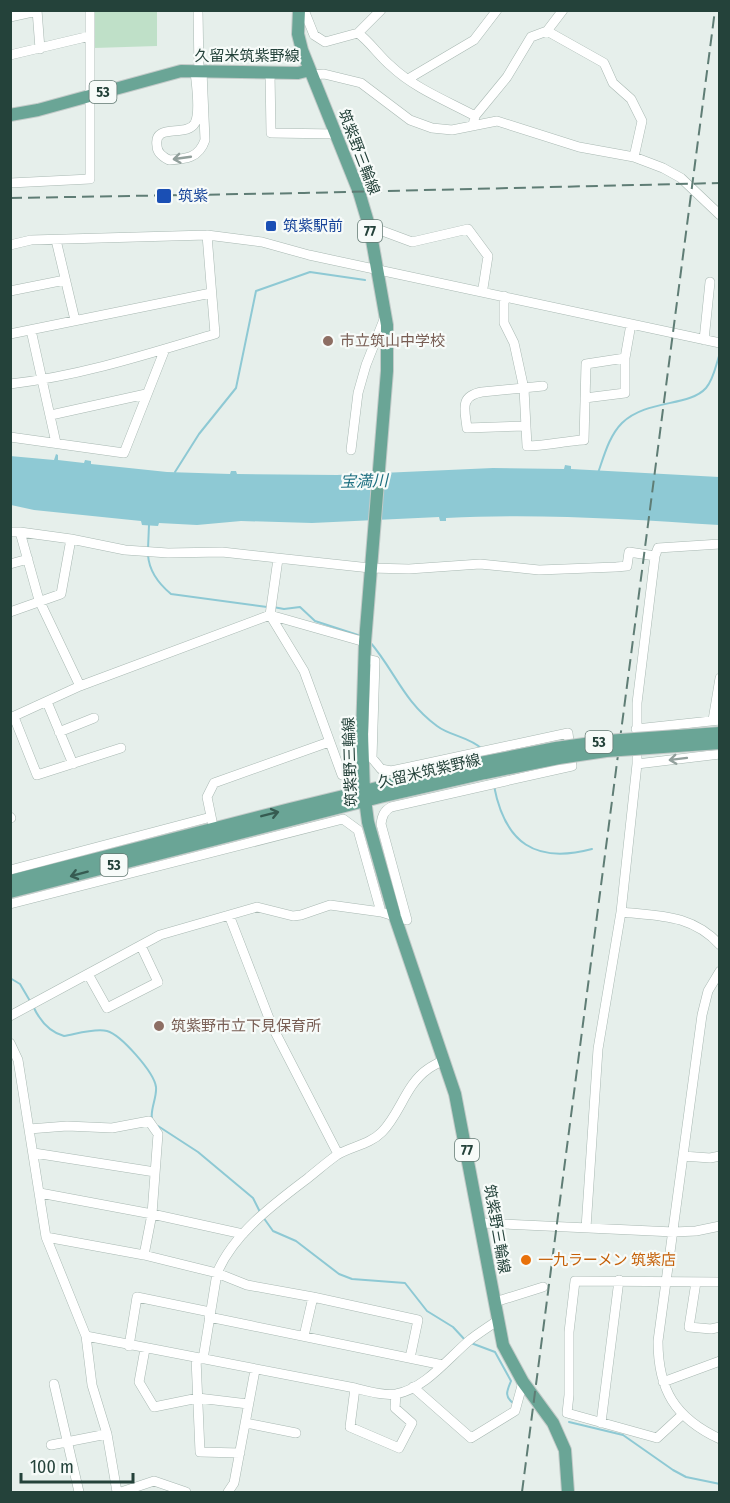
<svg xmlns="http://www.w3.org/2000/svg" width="730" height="1503" font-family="'Fira Sans Condensed','Noto Sans JP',sans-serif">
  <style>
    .green { fill: #bfe0c8 }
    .water { fill: #8ec9d4 }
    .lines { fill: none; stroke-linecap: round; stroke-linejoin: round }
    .stream { stroke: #8ec9d4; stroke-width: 2 }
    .minor-casing { stroke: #a8b8b2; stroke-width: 10 }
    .major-casing { stroke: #c2cac8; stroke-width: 14 }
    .minor { stroke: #fff; stroke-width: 9 }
    .major { stroke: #6aa596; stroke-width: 12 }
    .rail { stroke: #5f7d75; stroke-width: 2; stroke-dasharray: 12 6; stroke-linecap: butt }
    .major-bridge-casing { stroke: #c2cac8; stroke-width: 14; stroke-linecap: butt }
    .major-bridge { stroke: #6aa596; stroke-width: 12 }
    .oneway { stroke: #92a09c }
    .oneway2 { stroke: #365b51 }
    .transit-dot { fill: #1a4fb4; stroke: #f7fbf9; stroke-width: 2 }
    .education-dot { fill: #8d6e63; stroke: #f7fbf9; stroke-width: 2 }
    .food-dot { fill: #e8710a; stroke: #f7fbf9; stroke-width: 2 }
    .labels { text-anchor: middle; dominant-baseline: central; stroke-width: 4.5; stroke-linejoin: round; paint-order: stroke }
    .shield { fill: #f7fbf9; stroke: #637a73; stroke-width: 1.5 }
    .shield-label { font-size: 14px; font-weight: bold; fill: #24423a }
    .street-label { font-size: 15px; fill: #24423a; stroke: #f7fbf9 }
    .transit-label { font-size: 15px; fill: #164399; stroke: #f7fbf9; text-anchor: start }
    .education-label { font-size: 15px; fill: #785e54; stroke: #f7fbf9; text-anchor: start }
    .food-label { font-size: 15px; fill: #c56008; stroke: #f7fbf9; text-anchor: start }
    .water-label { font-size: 16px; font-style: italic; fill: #1c6f80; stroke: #f7fbf9 }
  </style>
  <rect width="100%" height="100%" fill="#e6efeb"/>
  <!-- green -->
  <path class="green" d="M94 11H157V46L94 48Z"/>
  <!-- water -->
  <path class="water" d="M56 454 58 455V460L84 463 85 460 91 461V464L167 472 230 474 231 471H236L237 474 337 475 493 468 564 469 565 465 571 466V469L719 477V525C628 519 537 513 446 518V521H440L439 517 312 523 241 521 197 525 159 523 158 526 142 525 141 521 34 510 11 505 10 456 54 460Z"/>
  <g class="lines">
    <!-- stream -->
    <path class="stream" d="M175 472 199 434 236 388 256 291 310 272 365 280
      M598 473C604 456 609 436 622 423 647 399 689 407 706 388 714 379 716 364 720 353
      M148 549 149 525
      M148 555C149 570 159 584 171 594L267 607
      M273 607 284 609 300 607 315 621 361 636
      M370 642C395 671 403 701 437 726 450 736 470 737 482 749
      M494 786C505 843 535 864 592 849
      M10 978 20 984 30 1001
      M33 1006C39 1019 49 1032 64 1036 76 1034 95 1028 107 1031 121 1035 154 1072 156 1087 157 1098 150 1109 152 1119
      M158 1126 198 1152 253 1198 260 1212
      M263 1217 273 1231 296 1241 339 1274 352 1279 405 1283 427 1311 453 1327 466 1341
      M471 1343 495 1352 511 1381C507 1391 504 1396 513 1403
      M569 1422 623 1435 673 1470 686 1477 720 1484"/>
    <defs>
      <path id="minor" d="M37 10 40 49
        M198 10 199 71
        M304 10 314 35 325 42 358 33 381 10
        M10 17 37 11
        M547 31 604 63 613 83 631 99 642 121 634 157
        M358 33C371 43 379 56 391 66 414 88 447 101 475 116
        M10 55 90 36
        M195 71C196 84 201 111 195 123 187 138 153 122 157 146 157 153 163 157 169 160 186 159 199 158 205 140L202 71
        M270 73 271 133 337 134
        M312 75 324 74 361 83 410 120 432 128 452 130 497 121 579 147 634 157 663 168 681 178 720 215
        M408 79 474 40 497 10
        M473 125 475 116 507 77 531 37 547 31 563 10
        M10 183 90 179V10
        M369 226 412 242 468 229 488 256 483 288
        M56 240 75 320
        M10 245 31 240 207 235 262 242 309 255 720 343
        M10 291 65 280
        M504 296V323L514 343 524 389 527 446C546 446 564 441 584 440L586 364 625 358
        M31 330 56 443
        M10 334 211 293
        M704 340 710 282
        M10 384C80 376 148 354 215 334L207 235
        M585 398 625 393V358L631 324
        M51 415 146 394
        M525 426 467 428C465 410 459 396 482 392L543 386
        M10 437 124 453 165 349
        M351 450 358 393 366 365 385 317
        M10 532H20L71 539 125 550 168 553 222 552 370 568 409 569 480 564 539 570 616 567 627 566 629 552 655 556
        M20 532 39 600 80 686
        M278 559 270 615 304 671 342 775
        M10 564 28 559
        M10 612 61 594 71 539
        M47 702 73 764
        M14 717 37 775 121 748
        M10 718 80 686 270 615 365 642
        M713 720 720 678
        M636 729 720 720
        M59 732 94 718
        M637 764 720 754
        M10 817 11 818
        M212 821 207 797 214 783 329 742
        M10 870 211 817
        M10 904 343 819 358 830 381 912
        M621 912C658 916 692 914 720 945
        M229 915 272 1026 338 1154
        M720 971 708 991 702 1015 658 1341C658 1390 675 1418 720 1439
        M88 974 107 1008 158 982 141 946
        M10 1016 160 935 257 907 293 916 301 915 330 905 381 912 407 920 381 824C382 816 384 811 391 807L572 766 568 733 391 771 381 769 372 758 375 661 365 659
        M10 1043 18 1060 46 1237 86 1336 92 1385 107 1434 117 1492
        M29 1129 67 1126 112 1128 149 1121 158 1134 152 1214 144 1255
        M34 1153 155 1172
        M683 1156 710 1158 720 1156
        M40 1193 152 1214 243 1234
        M481 1223 674 1232 696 1231 720 1226
        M586 1228 598 1049 621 912 637 764V703L655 556 658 548 720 544
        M46 1237 144 1255 217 1273 247 1285 313 1297 418 1320 410 1358
        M696 1282 689 1327 711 1329 720 1327
        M495 1302 543 1287
        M209 1317 443 1365
        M86 1336 355 1388
        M304 1336 313 1297
        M129 1346 137 1297 210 1312
        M145 1349 139 1382 154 1407 198 1398 248 1404
        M196 1358 200 1452 240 1453
        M203 1359 217 1273C234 1233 275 1203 308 1178 318 1170 327 1162 337 1155 352 1146 369 1145 382 1132 400 1114 406 1084 428 1069 432 1066 438 1063 444 1060
        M663 1382 720 1361
        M54 1384 79 1492
        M413 1387 471 1438 515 1411 523 1382
        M396 1394 395 1408 412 1423 399 1448 350 1427 355 1388C367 1391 383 1396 396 1394 426 1388 448 1358 471 1339 479 1333 488 1327 497 1321
        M682 1415 657 1438 567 1413 569 1395V1332L575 1281 720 1282
        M246 1423 296 1433
        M601 1423 619 1280
        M51 1445 107 1434
        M121 1492 154 1481 186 1492
        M228 1492 234 1483 255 1370"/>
      <path id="major" d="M299 10 298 34 302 50 359 192 370 229 387 325V371L365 642 362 734 364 792 368 822 395 917 455 1094 503 1345 523 1382 553 1423 565 1450 568 1492
        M10 115 38 110 181 71 298 73 310 70
        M10 881 290 809 480 763
        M10 892 380 797 485 773"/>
    </defs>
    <!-- minor casing -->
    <use href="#minor" class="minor-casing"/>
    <!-- major casing -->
    <use href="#major" class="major-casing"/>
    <!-- minor -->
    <use href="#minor" class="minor"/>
    <!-- major -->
    <use href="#major" class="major"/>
    <!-- rail -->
    <path class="rail" d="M10 198 304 193 720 183
      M522 1492 715 10"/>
    <defs>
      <path id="major-bridge" d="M480 763 556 748 606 741 720 733
        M485 773 559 758 606 751 720 743"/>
    </defs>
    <!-- major-bridge casing -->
    <use href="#major-bridge" class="major-bridge-casing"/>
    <!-- major-bridge -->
    <use href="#major-bridge" class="major-bridge"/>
  </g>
  <!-- one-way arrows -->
  <defs><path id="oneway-shaft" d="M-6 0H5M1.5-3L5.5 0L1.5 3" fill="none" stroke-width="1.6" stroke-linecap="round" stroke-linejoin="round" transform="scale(1.5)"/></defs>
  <g class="oneway">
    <use href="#oneway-shaft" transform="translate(182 158) rotate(172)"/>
    <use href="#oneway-shaft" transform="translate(678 759) rotate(173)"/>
  </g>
  <g class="oneway2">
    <use href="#oneway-shaft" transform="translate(270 814) rotate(-14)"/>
    <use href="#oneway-shaft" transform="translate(79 874) rotate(165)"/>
  </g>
  <!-- markers -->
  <g class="transit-dot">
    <rect x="156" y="188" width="16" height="16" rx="3"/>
    <rect x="265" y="220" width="12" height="12" rx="3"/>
  </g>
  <g class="education-dot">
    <circle cx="328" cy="341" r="6"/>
    <circle cx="159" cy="1026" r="6"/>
  </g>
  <circle class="food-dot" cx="526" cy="1260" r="6"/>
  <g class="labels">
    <!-- shield labels -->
    <g class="shield">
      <rect x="89.5" y="81" width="27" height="22" rx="4.5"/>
      <rect x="358" y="220" width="24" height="22" rx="4.5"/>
      <rect x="585.5" y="731" width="27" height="22" rx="4.5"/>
      <rect x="100.5" y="854" width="27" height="22" rx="4.5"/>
      <rect x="455" y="1139" width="24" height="22" rx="4.5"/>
    </g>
    <g class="shield-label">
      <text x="103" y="92">53</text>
      <text x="370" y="231">77</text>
      <text x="599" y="742">53</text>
      <text x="114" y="865">53</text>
      <text x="467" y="1150">77</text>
    </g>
    <!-- street labels -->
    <g class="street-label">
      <text x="247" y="56">久留米筑紫野線</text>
      <text transform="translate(359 152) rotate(69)">筑紫野三輪線</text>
      <text transform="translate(350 762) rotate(-92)">筑紫野三輪線</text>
      <text transform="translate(429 771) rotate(-13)">久留米筑紫野線</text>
      <text transform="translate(497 1229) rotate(80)">筑紫野三輪線</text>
    </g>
    <!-- transit labels -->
    <g class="transit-label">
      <text x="178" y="196">筑紫</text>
      <text x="283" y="226">筑紫駅前</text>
    </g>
    <!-- education labels -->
    <g class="education-label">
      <text x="340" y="341">市立筑山中学校</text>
      <text x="171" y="1026">筑紫野市立下見保育所</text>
    </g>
    <!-- food labels -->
    <g class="food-label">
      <text x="538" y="1260">一九ラーメン 筑紫店</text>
    </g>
    <!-- water labels -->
    <g class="water-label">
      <text transform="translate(364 481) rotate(-1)">宝満川</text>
    </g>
  </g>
  <!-- border -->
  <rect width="730" height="1503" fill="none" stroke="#24423a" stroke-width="24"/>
  <!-- scale -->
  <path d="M21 1473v9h112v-9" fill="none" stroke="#24423a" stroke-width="3"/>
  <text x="30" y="1473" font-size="18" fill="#24423a" stroke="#f7fbf9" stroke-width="4.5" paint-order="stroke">100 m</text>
</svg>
